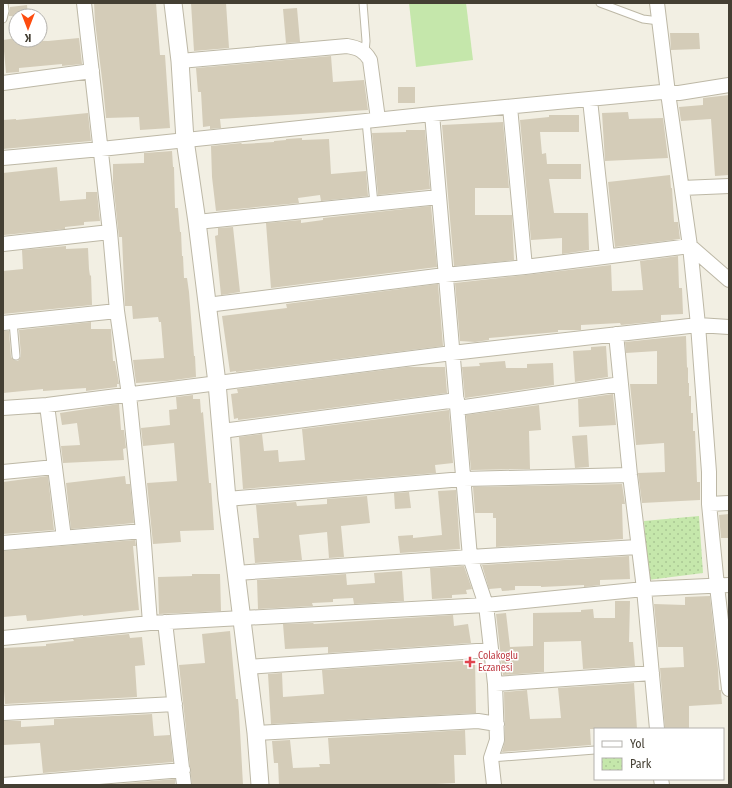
<svg xmlns="http://www.w3.org/2000/svg" width="732" height="788" font-family="'Fira Sans Condensed',sans-serif">
  <style>
    .green { fill: #c5e7ab }
    .park { fill: url(#park-dots) }
    .building { fill: #d4ccb8 }
    .lines { fill: none; stroke-linecap: round; stroke-linejoin: round }
    .service-casing { stroke: #bdb8a6; stroke-width: 9 }
    .minor-casing { stroke: #bdb8a6; stroke-width: 16 }
    .tertiary-casing { stroke: #bdb8a6; stroke-width: 19 }
    .service { stroke: #fff; stroke-width: 7 }
    .minor { stroke: #fff; stroke-width: 14 }
    .tertiary { stroke: #fff; stroke-width: 17 }
    .health-dot { fill: #e0444e; stroke: #fff; stroke-width: 1.5 }
    .labels { text-anchor: middle; dominant-baseline: central; stroke-width: 3; stroke-linejoin: round; paint-order: stroke }
    .health-label { font-size: 10px; fill: #be3a42; stroke: #fff; text-anchor: start }
  </style>
  <defs>
    <pattern id="park-dots" width="8" height="8" patternUnits="userSpaceOnUse"><rect width="8" height="8" fill="#c5e7ab"/><path d="M2 2h.1M6 6h.1" fill="none" stroke="#aac794" stroke-width="1.8" stroke-linecap="round"/></pattern>
  </defs>
  <rect width="100%" height="100%" fill="#f2efe3"/>
  <!-- green -->
  <path class="green" d="M409 3H466L473 60 416 67Z"/>
  <!-- park -->
  <path class="park" d="M699 516 703 573 648 580 644 521Z"/>
  <!-- building -->
  <path class="building" d="M94 3H156L160 55H165L170 128 140 130 139 117 106 118 103 87 95 22Z
    M191 3H226L229 48 194 51Z
    M27 5 28 16H9L10 7Z
    M297 8 300 42 286 43 283 9Z
    M670 33H699L700 49 671 50Z
    M16 38V40L48 41 79 38 82 64 62 66V64L19 68V72L6 73 3 40Z
    M331 56 333 82 364 80 368 110 220 119 221 128 210 129V126L203 127 201 92H198L196 68Z
    M398 87H415V103H398Z
    M729 95V175L715 176 711 119 681 121 679 107 703 105V98Z
    M628 112 629 119 663 118 668 158 605 161 602 113Z
    M88 113 91 141 3 149V120L16 119V120Z
    M549 115H579V132H540L542 154 546 153 547 164H581V179H549L554 213H588L589 250 562 254V238L531 240 520 120 549 117Z
    M503 122 509 188H475V215H512L514 260 454 266 442 125Z
    M406 130H425L430 189 378 195 372 133 406 132Z
    M302 138V140L329 139 331 174 366 171 368 196 321 201 320 195 298 198 299 203 216 211 212 177 211 146 241 143 242 144 274 142V141L286 140V139Z
    M172 151 173 167H174L175 208H178L180 232H181L182 256H183L184 278H187L189 292 194 356H195L196 377 167 381 136 383 133 360 164 358 161 322H159L158 317 133 319 132 306H125L122 237H119L113 183V164L144 163V153Z
    M57 167 60 201 86 199V192H97L100 221 84 222V225L65 227V229L4 235 3 173Z
    M670 175 671 188H672L674 222H678L680 239 615 247 608 182Z
    M431 206 437 267 271 288 266 223 301 220V223L323 220V218Z
    M233 227 240 292 221 295 215 236 218 235V228Z
    M66 246V249L88 248 89 269 90 276 91 275 92 305 3 314V271L23 269 22 250Z
    M678 256 679 288H682L683 314 661 315V321L621 325 620 323 581 325V330H558V332L489 338V340L475 342 460 341 455 283 526 275 611 265 612 291 643 290 640 261Z
    M438 284 443 346 236 372V371L230 372 222 316 287 308 286 304Z
    M91 322V329H111L113 361H115L119 384H117V387L86 391V388L43 391V389L3 393V331H9L11 357 14 360 17 361 19 360 21 356 19 330Z
    M686 336 687 368 688 367V383H689V396H691V413H693V431H695L697 482H700V500L642 503 638 473 665 472 664 443 636 445 630 384H657V351L626 353 625 342 672 337Z
    M606 346 608 377 575 382 573 351 591 350V347Z
    M505 361 506 368H527V364L553 363 554 385 465 398 462 367 480 366 479 363Z
    M407 367H445L447 393 238 420V418L234 419 231 394 238 393 237 389Z
    M613 394 616 425 579 427 578 399Z
    M193 395V399H200L201 413 203 412 209 483H211L212 499 214 530 180 531 181 542 153 544 147 483 177 481 174 443 143 446 141 428 170 425 169 410 177 409 176 397Z
    M119 404 121 430H124L126 448 123 449 124 460 63 463 61 446 80 445 77 423 62 425 60 413Z
    M539 405 541 430 529 431 530 469 471 470 466 415Z
    M449 410 453 463 435 465 436 473 243 489 239 437 262 434 264 451 278 450 279 462 305 460 302 429Z
    M587 435 589 467 575 468 572 436Z
    M48 476 54 530 3 534V482Z
    M125 476 126 484H130L134 523 71 529 66 483Z
    M622 484 625 504H622L623 539 496 547V518H493V513H475L473 487Z
    M456 490 460 549 400 553 398 536 413 535V538L442 535 438 491Z
    M409 492 411 508 395 509 394 493Z
    M367 496 370 523 341 526 344 557 329 558 327 532 299 535 302 560 255 563 253 538H259L256 505 296 502 297 506 327 504V499Z
    M729 514V538H721L719 515Z
    M135 540 136 546H133L139 610 83 616V615L40 620 27 621 26 615 3 617V593H4L3 551Z
    M629 556 630 579 600 580V585L584 587V585L541 587V586H515V590L502 591 501 588 489 589 482 565Z
    M464 566 472 589 466 590 467 594 452 595V598L432 599 430 568Z
    M402 571 404 601 354 604 353 598 333 599V602L312 603 313 606 258 609 257 580 346 574 347 585 375 583 374 573Z
    M192 574H220L221 611 159 614 158 577 192 576Z
    M710 596 718 669 719 690H721V692L722 704 689 706V729H665L660 668 684 667 683 647H658L654 604 685 605V597Z
    M615 601H630L629 642H633L635 666 583 669 581 641 544 642V672L503 675 496 614 506 613 510 647 533 646V613L581 612V610L593 609 594 618H615Z
    M453 615 454 626 468 624 471 643 328 653V647L285 649 283 624 313 623 314 624Z
    M230 631 236 699H238L239 712 243 785H192L179 665 205 663 202 634Z
    M129 634 130 638 142 637 145 665 135 666 137 697 5 704 3 678V648L46 646V644L74 641 73 639Z
    M475 660 476 713 271 724 268 674 282 673 283 697 324 694 322 670Z
    M634 683 637 729H590L591 745 502 752 505 740 504 692 527 690 530 719 561 718 558 688Z
    M152 714 154 736 170 735 173 762 43 773 40 743 3 745V721H21V727L54 725V719Z
    M465 730 466 755H454L455 783 416 785H279L278 763H274L272 741 290 740 293 768 320 767 319 764H330L328 738Z
    M175 779V785H105Z"/>
  <g class="lines">
    <defs>
      <path id="service" d="M363 3 366 41 365 52
        M600 3 643 19 659 21
        M3 19 5 11 4 3
        M366 121 374 204
        M13 322 16 356
        M491 758 595 750"/>
      <path id="minor" d="M84 3 110 232 117 311 129 395 143 531 150 623
        M657 3 668 93 690 246 698 325 709 472V504L717 586 729 689
        M180 61 347 46C358 48 364 50 370 60L378 119
        M3 83 92 71
        M590 100 607 256
        M510 107 525 267
        M432 114 470 557 486 605 495 684 497 740 491 758 494 785
        M3 158 101 149 432 114 662 92 679 93 729 85
        M682 188 729 186
        M197 222 439 197
        M3 244 110 232
        M207 305 445 275 525 267 690 246 729 280
        M3 323 117 311
        M616 334 630 475 644 589 657 729
        M47 405 64 538
        M3 408 47 405 452 353 698 325 729 327
        M458 408 621 384
        M222 431 457 400
        M3 472 55 467
        M227 499 463 479 630 475
        M709 504 729 503
        M3 543 143 531
        M236 573 470 557 638 547
        M165 622 184 785
        M3 638 150 623 486 605 644 589 729 585
        M247 667 491 650
        M495 684 652 673
        M3 713 175 704
        M256 733 478 721 497 724
        M661 779 662 785
        M3 785 183 770"/>
      <path id="tertiary" d="M173 3 180 61 185 140 197 222 217 383 227 499 256 733 260 785"/>
    </defs>
    <!-- service casing -->
    <use href="#service" class="service-casing"/>
    <!-- minor casing -->
    <use href="#minor" class="minor-casing"/>
    <!-- tertiary casing -->
    <use href="#tertiary" class="tertiary-casing"/>
    <!-- service -->
    <use href="#service" class="service"/>
    <!-- minor -->
    <use href="#minor" class="minor"/>
    <!-- tertiary -->
    <use href="#tertiary" class="tertiary"/>
  </g>
  <!-- markers -->
  <path class="health-dot" d="M468 656h4v4h4v4h-4v4h-4v-4h-4v-4h4z"/>
  <g class="labels">
    <!-- health labels -->
    <g class="health-label">
      <text x="478" y="656">Colakoglu<tspan x="478" dy="12">Eczanesi</tspan></text>
    </g>
  </g>
  <!-- border -->
  <rect width="732" height="788" fill="none" stroke="#443f33" stroke-width="8"/>
  <!-- legend -->
  <rect x="594" y="728" width="130" height="52" fill="#ffffff" stroke="#b4b2ad"/>
  <rect x="602" y="741" width="20" height="6" fill="#ffffff" stroke="#b4b2ad"/>
  <text x="630" y="748" font-size="12" fill="#443f33">Yol</text>
  <rect x="602" y="758" width="20" height="12" fill="url(#park-dots)" stroke="#b4b2ad"/>
  <text x="630" y="768" font-size="12" fill="#443f33">Park</text>
  <!-- north arrow -->
  <g transform="translate(28 28) rotate(180)"><circle r="19" fill="#ffffff" stroke="#b4b2ad"/>
  <path d="M0-3L7 15L0 10L-7 15Z" fill="#fd4c0f"/>
  <text y="-6" font-size="11" font-weight="bold" text-anchor="middle" fill="#443f33">K</text>
  </g>
</svg>
